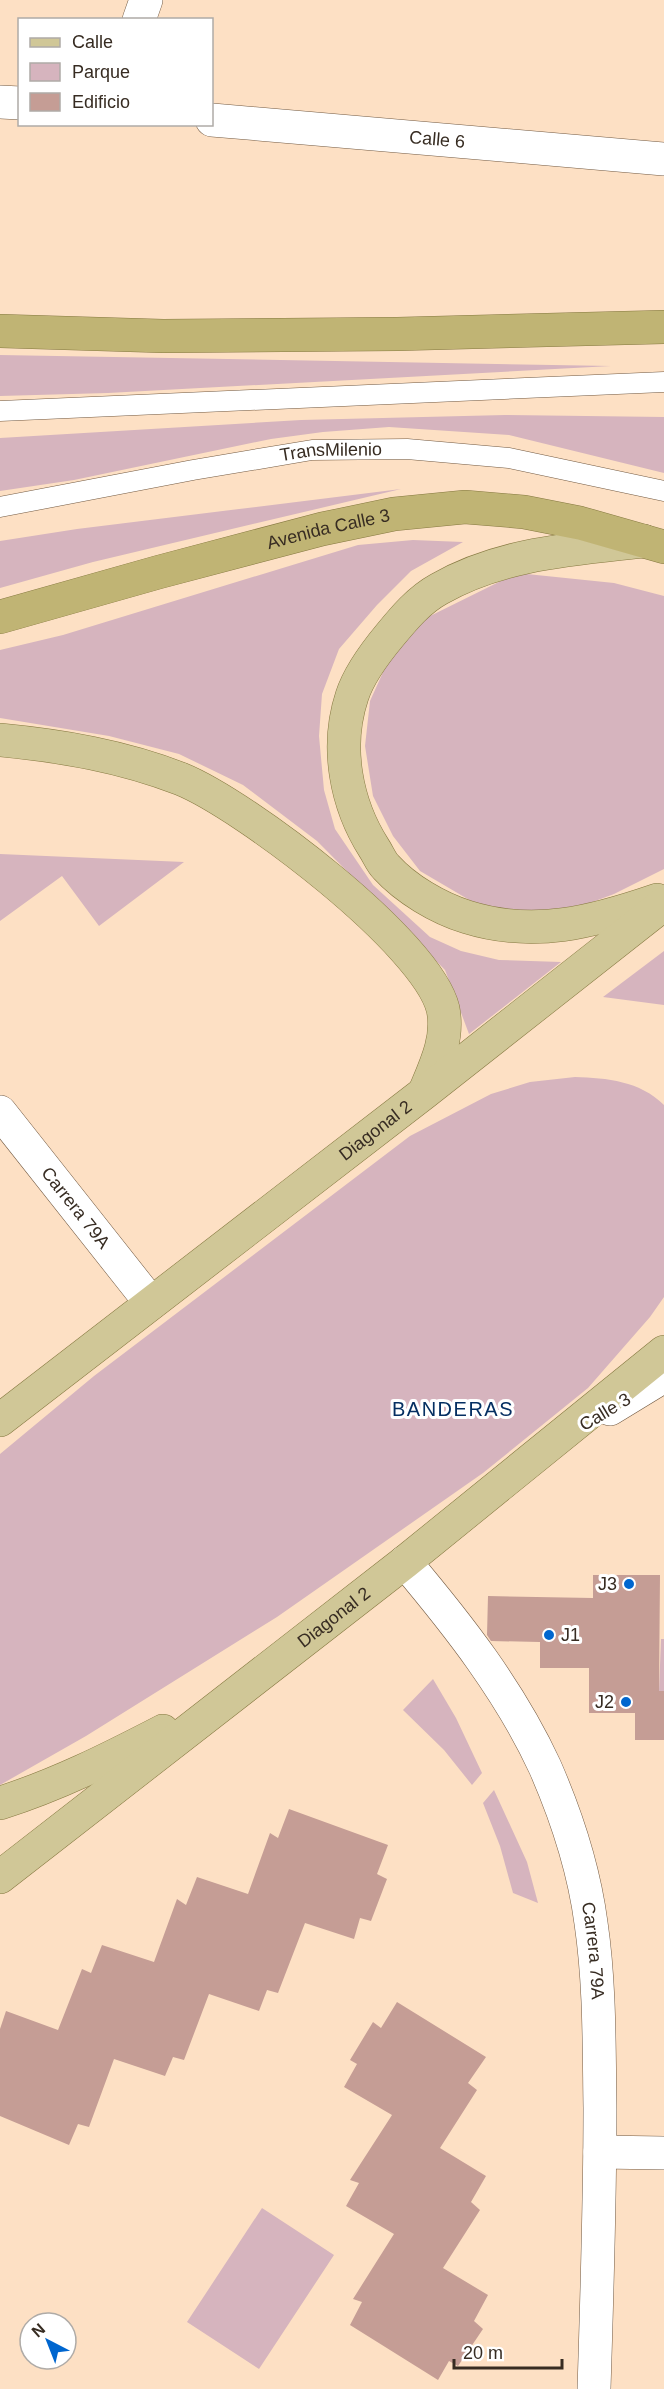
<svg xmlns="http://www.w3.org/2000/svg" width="664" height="2389" font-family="Arial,sans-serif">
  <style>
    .green { fill: #d6b4be }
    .building { fill: #c59d95 }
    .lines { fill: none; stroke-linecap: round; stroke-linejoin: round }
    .service-casing { stroke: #735a42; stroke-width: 21 }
    .minor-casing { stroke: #735a42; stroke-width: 34 }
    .tertiary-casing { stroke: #735a42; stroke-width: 34 }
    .primary-casing { stroke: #867941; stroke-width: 34 }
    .trunk-casing { stroke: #867941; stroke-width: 34 }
    .service { stroke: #fff; stroke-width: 20 }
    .minor { stroke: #fff; stroke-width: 33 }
    .tertiary { stroke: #fff; stroke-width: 33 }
    .primary { stroke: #d0c797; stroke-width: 33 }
    .trunk { stroke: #c0b474; stroke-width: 33 }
    .poi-dot { fill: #0066cf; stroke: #fff; stroke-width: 2 }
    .labels { text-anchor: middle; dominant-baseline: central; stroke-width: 6; stroke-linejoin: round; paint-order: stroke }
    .street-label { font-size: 18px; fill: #372c22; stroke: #fff }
    .poi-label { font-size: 18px; fill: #372c22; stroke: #fff; text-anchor: end }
    .neighbourhood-label { font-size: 20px; letter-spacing: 1.5px; fill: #052f62; stroke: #fff }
  </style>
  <rect width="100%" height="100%" fill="#fde0c4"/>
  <!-- green -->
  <path class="green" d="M0 355 611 366 108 393 0 396Z
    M505 415 664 417V473L509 435 389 427 323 432 271 439 74 480 0 491V438L301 420Z
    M401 489 93 562 0 588V541L77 529Z
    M413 540 463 542 411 571 377 605 339 649 322 694 319 736 324 790 335 829 373 885 430 937 461 951 499 960 561 962 469 1034 445 970 317 841 243 785 179 754 109 736 0 718V650L63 635 358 545Z
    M517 573 614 583 664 596V869L614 894 568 911 519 912 483 908 420 871 393 836 373 796 365 746 370 701 389 659 424 619Z
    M0 854 184 862 99 926 62 876 0 921Z
    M664 951V1005L603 997Z
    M575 1077C607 1078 640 1081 664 1105V1297L650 1317 588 1388 483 1473 277 1617 86 1736 0 1785V1454L94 1376 410 1136 491 1094 530 1082Z
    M661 1639H664V1691H659Z
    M433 1679 456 1718 482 1773 472 1785 444 1750 403 1710Z
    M494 1790 527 1862 538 1903 513 1893 500 1846 483 1803Z
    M262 2208 334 2255 259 2369 187 2322Z"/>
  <!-- building -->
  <path class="building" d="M593 1575H660L659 1691H664V1740H635V1713H589V1668H540V1642L491 1641 487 1635 488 1596 593 1598Z
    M289 1809 388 1845 377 1874 387 1879 371 1921 360 1918 354 1939 305 1923 278 1993 267 1990 259 2011 209 1994 184 2060 173 2057 165 2076 114 2059 89 2127 78 2124 69 2145 0 2116V2029L6 2011 58 2030 82 1969 91 1973 102 1945 154 1962 177 1899 186 1905 197 1877 248 1894 270 1833 278 1838Z
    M397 2002 486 2057 468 2083 477 2090 440 2148 486 2176 471 2202 480 2210 443 2268 488 2295 474 2321 483 2329 458 2366 449 2361 438 2380 350 2325 362 2302 353 2299 394 2234 346 2206 359 2183 350 2180 392 2115 344 2087 357 2064 350 2060 373 2022 381 2028Z"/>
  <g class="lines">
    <defs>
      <g id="service">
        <path d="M0 411 664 382"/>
        <path id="s1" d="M0 507 193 470 312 450 407 449 509 458 664 491"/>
      </g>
      <g id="minor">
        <path d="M139 20 146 0"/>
        <path d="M0 102 20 103"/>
        <path id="s2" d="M212 120 664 159"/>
        <path id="s3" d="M0 1112 151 1303"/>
        <path d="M600 2152 664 2153"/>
      </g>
      <g id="tertiary">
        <path d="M610 1409 664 1376"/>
        <path id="s4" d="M405 1562C458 1625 510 1691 545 1767 566 1815 584 1870 591 1923 600 1984 599 2047 600 2108 600 2202 597 2295 594 2389"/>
      </g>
      <g id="primary">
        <path d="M644 541C574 549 502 553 439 589 419 600 404 618 390 635 375 653 359 674 352 696 335 747 346 804 374 848 378 854 381 862 386 867 406 889 438 908 467 917 534 938 593 922 657 900"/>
        <path d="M0 740C62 746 122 756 181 779 245 805 427 943 443 1009 449 1038 436 1065 425 1091"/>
        <path id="s5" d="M0 1420 424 1093 664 904"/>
        <path d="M0 1803C57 1785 109 1759 163 1731"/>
        <path id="s6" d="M0 1877 405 1562 664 1352"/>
      </g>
      <g id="trunk">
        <path d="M0 331 163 336 397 334 664 327"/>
        <path id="s7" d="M0 617 159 572 322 529 394 514 465 507 524 512 580 523 664 547"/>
      </g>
    </defs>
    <!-- service casing -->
    <use href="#service" class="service-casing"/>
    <!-- minor casing -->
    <use href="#minor" class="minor-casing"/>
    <!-- tertiary casing -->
    <use href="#tertiary" class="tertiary-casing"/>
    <!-- primary casing -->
    <use href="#primary" class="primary-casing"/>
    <!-- trunk casing -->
    <use href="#trunk" class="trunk-casing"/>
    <!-- service -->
    <use href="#service" class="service"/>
    <!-- minor -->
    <use href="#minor" class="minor"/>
    <!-- tertiary -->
    <use href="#tertiary" class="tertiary"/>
    <!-- primary -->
    <use href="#primary" class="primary"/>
    <!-- trunk -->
    <use href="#trunk" class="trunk"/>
  </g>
  <!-- markers -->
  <g class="poi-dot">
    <circle cx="629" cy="1584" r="6"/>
    <circle cx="549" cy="1635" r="6"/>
    <circle cx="626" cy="1702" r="6"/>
  </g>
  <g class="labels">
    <!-- street labels -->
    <g class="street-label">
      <text stroke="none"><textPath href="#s2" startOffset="226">Calle 6</textPath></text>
      <text stroke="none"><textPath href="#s1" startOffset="336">TransMilenio</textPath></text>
      <text stroke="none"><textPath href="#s7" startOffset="340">Avenida Calle 3</textPath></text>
      <text stroke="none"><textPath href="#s5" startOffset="474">Diagonal 2</textPath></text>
      <text stroke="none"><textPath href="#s3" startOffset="122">Carrera 79A</textPath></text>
      <text transform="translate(605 1412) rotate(-31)">Calle 3</text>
      <text stroke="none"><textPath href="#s6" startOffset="423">Diagonal 2</textPath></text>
      <text stroke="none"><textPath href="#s4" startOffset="440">Carrera 79A</textPath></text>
    </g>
    <!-- poi labels -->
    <g class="poi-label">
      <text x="617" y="1584">J3</text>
      <text x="561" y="1635" text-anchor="start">J1</text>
      <text x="614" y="1702">J2</text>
    </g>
    <!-- neighbourhood labels -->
    <g class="neighbourhood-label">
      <text x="453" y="1409">BANDERAS</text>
    </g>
  </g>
  <!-- legend -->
  <rect x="18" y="18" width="195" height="108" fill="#ffffff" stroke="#afaba7" stroke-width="1.5"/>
  <rect x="30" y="38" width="30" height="9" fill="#d0c797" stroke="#afaba7" stroke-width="1.5"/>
  <text x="72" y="48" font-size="18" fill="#372c22">Calle</text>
  <rect x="30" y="63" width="30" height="18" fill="#d6b4be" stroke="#afaba7" stroke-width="1.5"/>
  <text x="72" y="78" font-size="18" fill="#372c22">Parque</text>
  <rect x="30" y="93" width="30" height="18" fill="#c59d95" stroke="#afaba7" stroke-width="1.5"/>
  <text x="72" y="108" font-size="18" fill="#372c22">Edificio</text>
  <!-- north arrow -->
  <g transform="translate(48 2341) rotate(318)"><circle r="28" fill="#ffffff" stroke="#afaba7" stroke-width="1.5"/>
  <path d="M0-4.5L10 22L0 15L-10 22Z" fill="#0066cf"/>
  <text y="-9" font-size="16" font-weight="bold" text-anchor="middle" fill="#372c22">N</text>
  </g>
  <!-- scale -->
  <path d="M454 2359v9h108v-9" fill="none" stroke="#372c22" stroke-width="3"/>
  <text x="463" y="2359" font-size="18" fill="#372c22" stroke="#ffffff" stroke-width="4.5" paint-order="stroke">20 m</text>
</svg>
